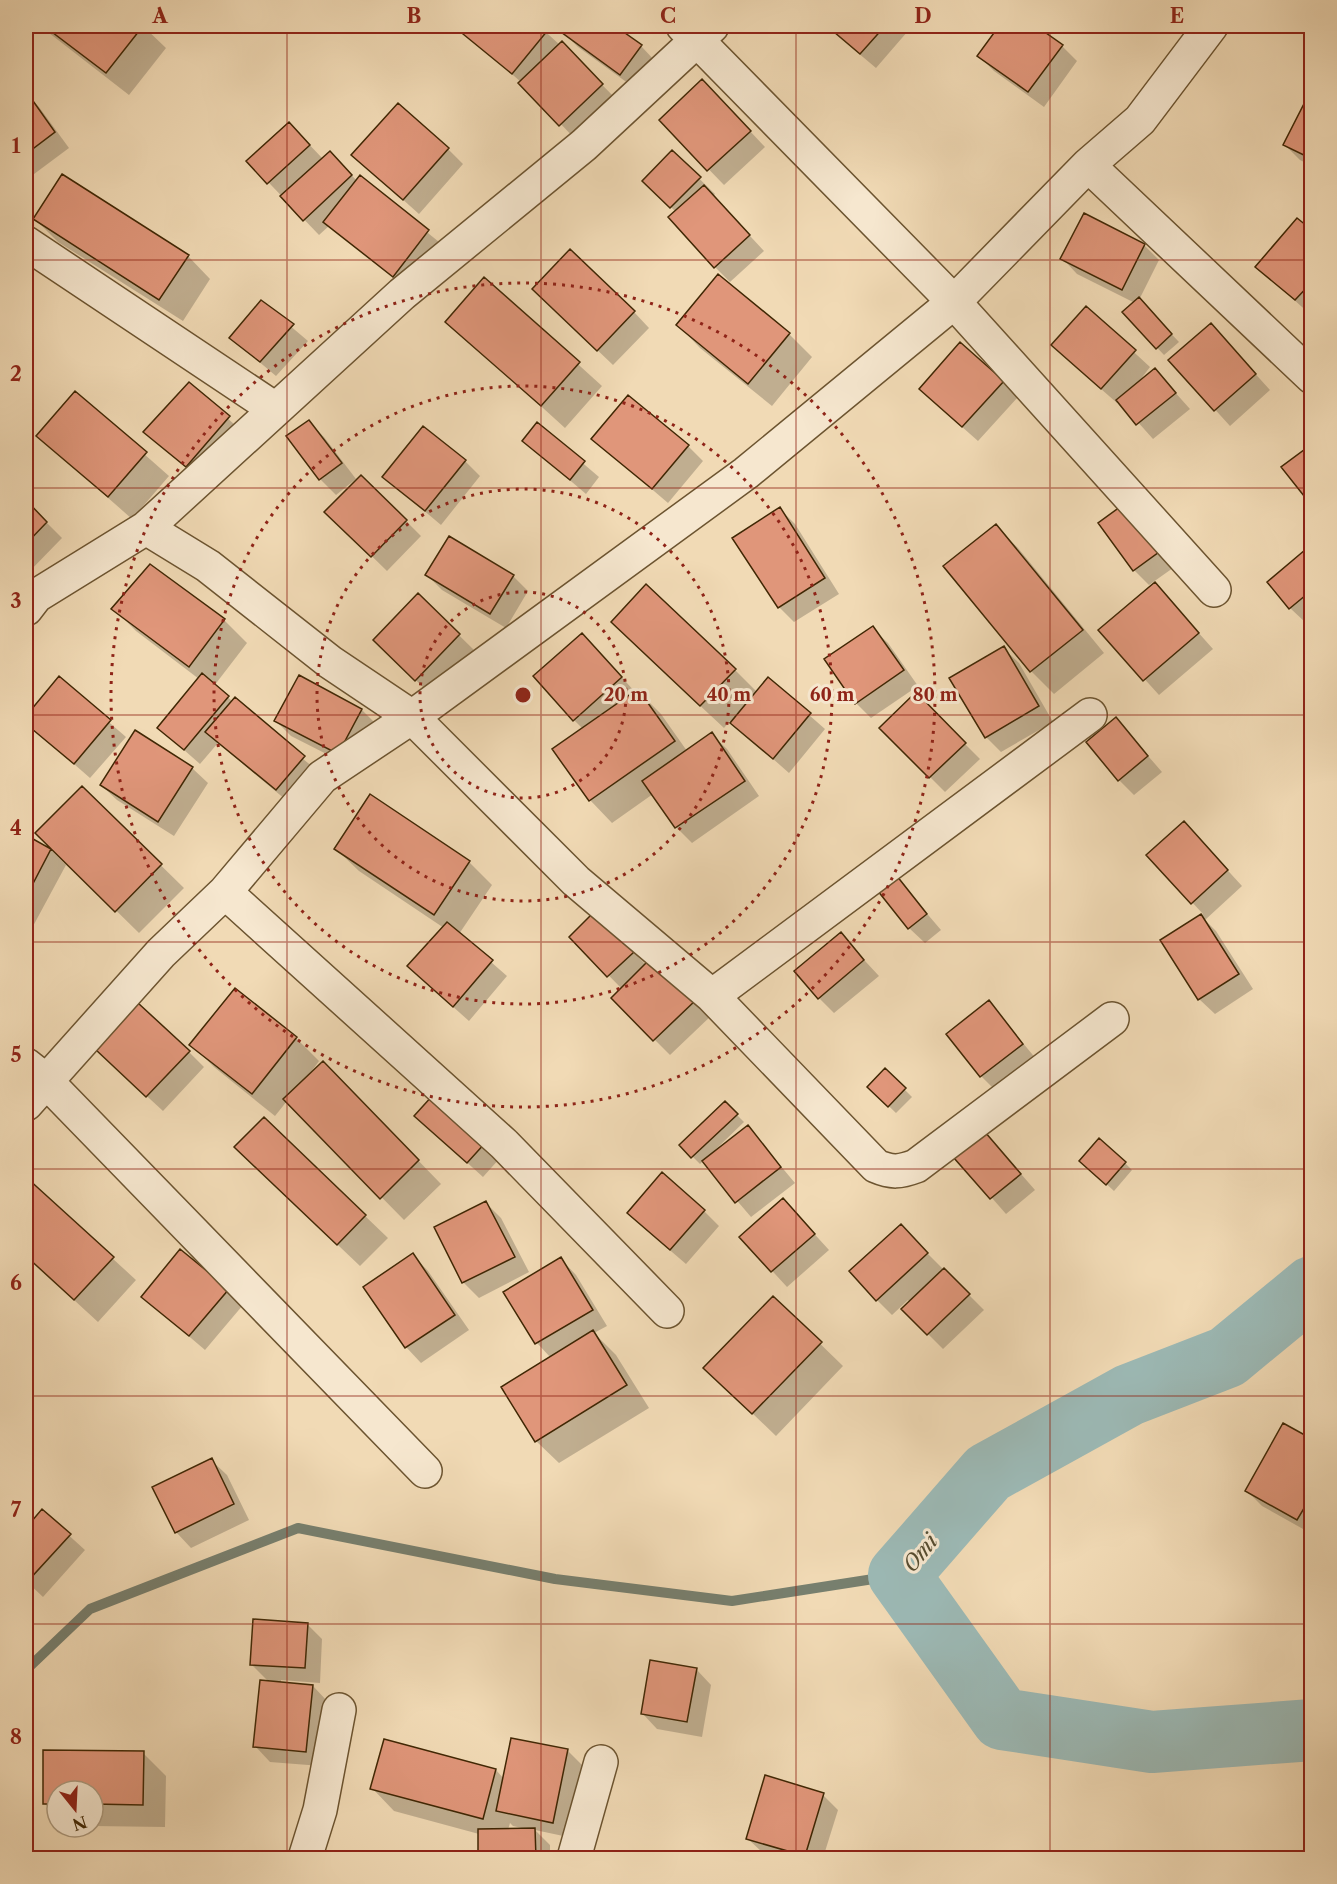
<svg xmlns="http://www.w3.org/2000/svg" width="1337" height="1884" font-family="'Libre Caslon Text',serif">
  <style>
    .shadow { fill: #0003; fill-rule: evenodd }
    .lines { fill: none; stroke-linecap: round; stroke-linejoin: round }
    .stream { stroke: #777f6e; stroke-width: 10 }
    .river { stroke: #9cb9b5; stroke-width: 62 }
    .building { fill: #e0967a; stroke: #402704; stroke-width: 1.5 }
    .minor-casing { stroke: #6c5430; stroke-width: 36 }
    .minor { stroke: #f6e7cf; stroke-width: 33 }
    .grid { fill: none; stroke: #8f2418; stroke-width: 1.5; stroke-opacity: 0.55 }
    .ring { fill: none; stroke: #8f2418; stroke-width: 3; stroke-dasharray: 3 6 }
    .labels { text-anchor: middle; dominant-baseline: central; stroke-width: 6; stroke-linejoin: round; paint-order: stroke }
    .water-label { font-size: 21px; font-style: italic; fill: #574c30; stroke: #f6e7cf }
    .centre { fill: #8f2418; stroke: #f6e7cf; stroke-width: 3 }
    .ring-label { font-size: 18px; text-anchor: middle; font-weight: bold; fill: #8f2418; stroke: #f6e7cf; stroke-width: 6; stroke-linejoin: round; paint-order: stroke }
    .neatline { fill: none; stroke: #8f2418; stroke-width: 2 }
    .grid-label { font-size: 20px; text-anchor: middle; font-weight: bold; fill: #8f2418 }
  </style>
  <rect width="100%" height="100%" fill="#f1dab5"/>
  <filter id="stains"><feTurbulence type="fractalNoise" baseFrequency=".00333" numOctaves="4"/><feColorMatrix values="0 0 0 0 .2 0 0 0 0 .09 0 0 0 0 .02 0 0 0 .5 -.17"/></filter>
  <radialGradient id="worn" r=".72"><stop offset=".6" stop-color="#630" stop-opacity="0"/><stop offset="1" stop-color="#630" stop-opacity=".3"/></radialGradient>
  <!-- shadow -->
  <path class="shadow" d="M40 26H143L166 48 129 95Z
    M471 26H539L560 45 562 44 617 100 576 140 521 82 465 34Z
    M568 26H612L641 46 656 62 636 89 578 47 563 32Z
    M826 26H903L908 31 876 68Z
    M1000 26H1033L1062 46 1077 61 1044 107 994 71 979 56Z
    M26 93 39 107 69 148 26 180Z
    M1312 93V166L1300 160 1285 145Z
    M717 96 765 147 724 185 661 120Z
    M304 139 323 159 345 168 357 181 360 178 444 246 409 291 329 226 319 235 248 161Z
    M448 149 463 164 419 214 353 155Z
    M672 152 715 194 713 196 764 251 730 282 715 267 676 212 644 181Z
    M35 219 188 256 210 279 183 321 58 242Z
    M1312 232V314L1311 315 1257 267Z
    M1144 245 1159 260 1139 300 1179 342 1164 355 1124 313 1135 303 1077 274 1062 258Z
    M718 276 789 334 812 357 772 406 700 348 678 325Z
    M484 279 602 386 565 428 447 321Z
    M262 302 308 341 276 376 231 338Z
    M549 304 634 312 649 328 613 365Z
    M1086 308 1150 367 1134 388 1155 370 1190 409 1153 439 1119 401 1117 403 1068 360Z
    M1211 325 1270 390 1230 426 1170 360Z
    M1002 382 1018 397 978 441 936 404Z
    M189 384 244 433 202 481 145 431Z
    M75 393 169 476 132 519 38 436Z
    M309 422 324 437 356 479 336 495 320 479 288 436Z
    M537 424 599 477 586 494 524 441Z
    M593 439 688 446 703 461 668 503Z
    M465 461 480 476 441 525 384 477Z
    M26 502 62 538 26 575Z
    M1124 506 1173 568 1149 585 1134 570Z
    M780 509 795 524 839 594 794 622 779 607Z
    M406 521 421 536 387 571 342 527Z
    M995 526 1018 548 1104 653 1054 694 1031 671 945 567Z
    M1312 546V618L1306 623 1290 608Z
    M427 575 513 576 528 591 506 628 442 590Z
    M1155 584 1213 649 1159 695 1101 631Z
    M418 595 474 650 431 695 375 640Z
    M113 608 224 620 247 643 214 686 319 772 292 805 218 743 200 764 159 728 199 679 136 631Z
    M872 628 888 643 918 686 871 718 856 703Z
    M635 645 735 670 757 692 768 679 825 729 789 773 730 721 724 728Z
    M1003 648 1019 663 1053 722 1001 752 986 737Z
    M597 650 636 693 638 691 661 714 687 751 711 734 727 749 759 796 692 843 676 827 653 794 612 823 590 800 583 729 574 720Z
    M299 677 362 710 377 725 354 768 291 736 276 721Z
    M59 679 126 737 90 778 26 722V718Z
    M915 694 980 759 945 792 881 728Z
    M1116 719 1162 772 1134 795 1119 780Z
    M135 732 192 768 208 783 174 836 117 800 101 785Z
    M82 788 184 888 139 933 37 833Z
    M371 797 469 862 492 885 459 934 507 976 469 1021 424 981 444 928 359 871 336 849Z
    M26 837 51 850 66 865 32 928 26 924Z
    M1199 839 1242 886 1205 920 1216 931 1253 989 1215 1014 1199 999 1162 940 1203 914 1148 855Z
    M888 868 941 930 925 943 909 928Z
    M595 913 646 965 713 1014 670 1055 613 998 622 989 571 937Z
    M840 934 879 976 834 1013 819 998Z
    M235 990 297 1039 319 1061 311 1072 346 1086 441 1184 404 1220 287 1101 275 1116 214 1067 191 1044Z
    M989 1002 1037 1060 996 1091 981 1076Z
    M189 1052 204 1067 163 1111 112 1064Z
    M885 1070 912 1097 896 1113 869 1087Z
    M434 1097 500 1158 483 1177 432 1131Z
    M725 1103 744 1122 713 1152 715 1153 748 1127 795 1183 751 1217 703 1161 700 1164 681 1145Z
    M264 1119 388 1238 360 1266 259 1170Z
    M1000 1150 1035 1190 1006 1214 957 1158Z
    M1125 1163 1132 1170 1114 1191 1089 1168Z
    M26 1179 136 1280 98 1322 26 1256Z
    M486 1203 501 1218 529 1272 479 1298 464 1283 436 1228Z
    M704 1211 719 1226 686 1264 644 1228Z
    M798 1216 829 1250 787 1287 741 1237Z
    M916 1242 984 1310 943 1349 903 1309 910 1302 908 1300 892 1315 877 1300Z
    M413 1255 428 1271 469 1330 421 1363 406 1347 365 1287Z
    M561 1259 576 1275 607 1326 594 1333 616 1355 649 1408 559 1463 536 1441 551 1358 537 1343 505 1292Z
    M228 1290 243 1305 205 1350 143 1297Z
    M773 1298 843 1366 776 1436 728 1390Z
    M1312 1441V1534L1262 1506 1246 1490Z
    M211 1460 227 1475 249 1520 191 1548 176 1532Z
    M42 1511 85 1550 43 1597 26 1581V1530Z
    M307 1624 322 1639 320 1683 281 1680V1683L313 1686 328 1702 321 1766 270 1762 255 1746 269 1682 251 1664Z
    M696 1669 711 1685 702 1737 657 1729 642 1713Z
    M567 1750 583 1766 568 1837 535 1830 550 1845V1858H479V1834L394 1811 372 1788 496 1770 504 1779ZM510 1823 513 1826 526 1829 508 1830Z
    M45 1752 143 1753 166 1776 165 1827 93 1826V1791H57V1816L44 1803Z
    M823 1795 838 1810 823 1858H780L763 1853 747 1838Z"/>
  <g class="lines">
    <!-- stream -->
    <path class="stream" d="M26 1670 90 1609 298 1528 555 1579 732 1601 899 1575"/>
    <!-- river -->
    <path class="river" d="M1312 1287 1227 1357 1129 1395 988 1473 899 1575 1002 1719 1152 1742 1312 1730"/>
  </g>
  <!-- building -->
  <path class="building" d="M44 26H143L106 73Z
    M470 26H541L548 30 512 74 463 34Z
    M566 26H615L642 45 620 75 561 32Z
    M827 26H885L860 54Z
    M999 26H1036L1063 45 1028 92 977 56Z
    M562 41 603 84 559 126 518 83Z
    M702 79 751 131 707 171 659 120Z
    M1311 90H1312V159L1283 145Z
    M26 91 55 132 26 154Z
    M398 103 449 148 403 200 351 155Z
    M289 122 310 145 267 184 246 161Z
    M672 150 701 177 670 208 642 181Z
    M330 151 352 175 303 221 280 196Z
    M62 174 189 255 159 300 33 219Z
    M360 175 429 230 393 277 323 222Z
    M704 185 750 235 714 268 668 217Z
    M1084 213 1145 244 1122 290 1060 259Z
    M1297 218 1312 230V282L1295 300 1255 267Z
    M570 249 635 311 597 351 532 289Z
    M718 274 790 333 748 384 676 325Z
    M484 277 580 362 541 406 445 322Z
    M1139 297 1172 334 1156 349 1122 312Z
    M261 300 294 324 260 362 229 338Z
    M1086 306 1136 350 1101 389 1051 345Z
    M1211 323 1256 374 1214 411 1168 360Z
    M960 342 1004 381 962 427 919 389Z
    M1155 368 1176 393 1136 425 1116 400Z
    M189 382 230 416 186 467 143 432Z
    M75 391 147 452 108 497 36 436Z
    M628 395 689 445 652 489 591 439Z
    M309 420 342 463 319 480 286 436Z
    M537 422 585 461 570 480 522 441Z
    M423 426 466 460 425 511 382 477Z
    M1312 444V506L1281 467Z
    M361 475 407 520 371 557 324 512Z
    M26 500 47 522 26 544Z
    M1124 504 1159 552 1133 571 1098 523Z
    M780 507 825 578 778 608 732 538Z
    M996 524 1083 630 1030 672 943 566Z
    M449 536 514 575 490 614 425 575Z
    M1312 544V590L1289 609 1267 582Z
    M150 564 225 619 189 667 111 609Z
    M1155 582 1199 633 1143 681 1098 630Z
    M646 584 736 669 700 706 611 622Z
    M418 593 460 634 415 681 373 640Z
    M873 626 904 670 855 704 824 659Z
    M582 633 622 677 573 721 533 676Z
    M1004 646 1039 706 985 738 949 678Z
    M202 673 229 696 184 750 157 728Z
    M299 675 362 709 338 754 274 721Z
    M59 676 111 720 74 764 26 724V716Z
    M768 677 811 713 773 759 730 723Z
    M638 689 675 741 589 801 552 749Z
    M916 692 966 743 929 778 879 728Z
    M235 697 305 756 276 790 205 732Z
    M1116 717 1148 756 1118 781 1086 742Z
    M135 730 193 767 158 822 100 785Z
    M712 732 745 781 675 828 642 781Z
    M82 786 162 864 115 912 35 833Z
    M370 794 470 861 434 915 334 849Z
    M1184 821 1228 870 1191 904 1146 855Z
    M26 835 51 849 26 897Z
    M889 866 927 914 908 929 870 881Z
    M595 911 634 952 607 977 569 937Z
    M1201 914 1239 974 1198 1000 1160 940Z
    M447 922 493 960 453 1007 407 966Z
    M841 932 864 960 818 999 794 971Z
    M655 954 698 998 653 1041 611 998Z
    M235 988 297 1037 252 1094 189 1045Z
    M989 1000 1023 1044 980 1077 946 1034Z
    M138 1003 190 1051 146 1097 95 1049Z
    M323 1061 419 1160 380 1199 283 1099Z
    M885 1068 906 1088 888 1107 867 1087Z
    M433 1095 486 1142 467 1163 414 1116Z
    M725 1101 738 1114 691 1158 679 1145Z
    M264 1117 366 1215 337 1245 234 1147Z
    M748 1125 781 1167 735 1203 702 1161Z
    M985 1132 1021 1174 990 1199 954 1158Z
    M1099 1138 1126 1162 1106 1185 1079 1161Z
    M662 1172 705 1210 670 1250 627 1213Z
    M26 1177 114 1257 74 1300 26 1256Z
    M783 1198 815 1234 771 1272 739 1237Z
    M486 1201 515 1257 462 1283 434 1227Z
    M901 1224 928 1253 876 1301 849 1271Z
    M180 1249 229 1289 189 1336 141 1297Z
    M413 1253 455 1315 405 1348 363 1287Z
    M561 1257 593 1310 535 1344 503 1292Z
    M944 1268 970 1294 927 1335 901 1309Z
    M773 1296 822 1342 752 1414 703 1368Z
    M593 1330 627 1385 535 1442 501 1387Z
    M1283 1423 1312 1439V1495L1297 1520 1245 1491Z
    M212 1458 234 1504 175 1533 152 1487Z
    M42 1509 71 1534 27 1582 26 1528Z
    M253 1619 308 1623 305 1668 250 1665Z
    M650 1660 697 1668 687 1722 641 1714Z
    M260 1680 313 1685 306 1752 253 1747Z
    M511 1738 568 1749 553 1823 496 1811Z
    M384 1739 496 1769 483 1819 370 1789Z
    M43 1750 144 1751 143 1805 93 1804V1791H57V1804H43Z
    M765 1775 824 1793 805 1856 746 1839Z
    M535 1828 536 1858H478V1829Z
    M190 1855 219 1857V1858H190Z"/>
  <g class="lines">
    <defs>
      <path id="minor" d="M683 26 954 302 1214 590
        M1088 165 1312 377
        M26 243 275 409
        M146 528 208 566 330 662 412 717 746 473 954 302 1088 165 1140 120 1211 26
        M26 609 36 596 146 528 402 294 584 145 712 26
        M225 892 504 1144 667 1311
        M712 996 1090 715
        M26 1065 45 1080 425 1471
        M26 1104 161 953 225 892 322 777 412 717 576 881 712 996 876 1166C892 1173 900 1172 916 1166L1112 1019
        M305 1858 320 1810 339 1710
        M574 1858 601 1762"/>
    </defs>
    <!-- minor casing -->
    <use href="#minor" class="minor-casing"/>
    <!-- minor -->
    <use href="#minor" class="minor"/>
  </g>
  <!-- grid -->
  <path class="grid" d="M287 26V1858M541 26V1858M796 26V1858M1050 26V1858M26 260H1312M26 488H1312M26 715H1312M26 942H1312M26 1169H1312M26 1396H1312M26 1624H1312"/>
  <!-- distance rings -->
  <g class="ring">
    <circle cx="523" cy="695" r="103"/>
    <circle cx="523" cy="695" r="206"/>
    <circle cx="523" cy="695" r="309"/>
    <circle cx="523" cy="695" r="412"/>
  </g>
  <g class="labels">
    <!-- water labels -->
    <g class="water-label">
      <text transform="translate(920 1553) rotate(-51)">Omi</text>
    </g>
  </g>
  <circle cx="523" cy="695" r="9" class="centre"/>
  <g class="ring-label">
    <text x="626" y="701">20 m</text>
    <text x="729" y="701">40 m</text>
    <text x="832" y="701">60 m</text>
    <text x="935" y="701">80 m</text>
  </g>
  <!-- margin -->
  <rect width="1337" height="1884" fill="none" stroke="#f1dab5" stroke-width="66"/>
  <!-- north arrow -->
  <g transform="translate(75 1809) rotate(162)"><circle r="28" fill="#f6e7cf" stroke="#ad9a7e" stroke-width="1.5"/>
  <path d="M0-4.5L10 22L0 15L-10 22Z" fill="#8f2418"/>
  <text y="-9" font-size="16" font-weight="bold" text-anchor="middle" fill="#402704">N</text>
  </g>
  <rect x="33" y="33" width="1271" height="1818" class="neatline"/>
  <g class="grid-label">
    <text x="160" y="23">A</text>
    <text x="414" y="23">B</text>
    <text x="668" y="23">C</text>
    <text x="923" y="23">D</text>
    <text x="1177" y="23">E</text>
    <text x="16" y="153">1</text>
    <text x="16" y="381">2</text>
    <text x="16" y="608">3</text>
    <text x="16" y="835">4</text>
    <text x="16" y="1062">5</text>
    <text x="16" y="1290">6</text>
    <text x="16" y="1517">7</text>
    <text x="16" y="1744">8</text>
  </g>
  <rect width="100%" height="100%" filter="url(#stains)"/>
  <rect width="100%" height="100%" fill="url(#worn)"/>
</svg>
